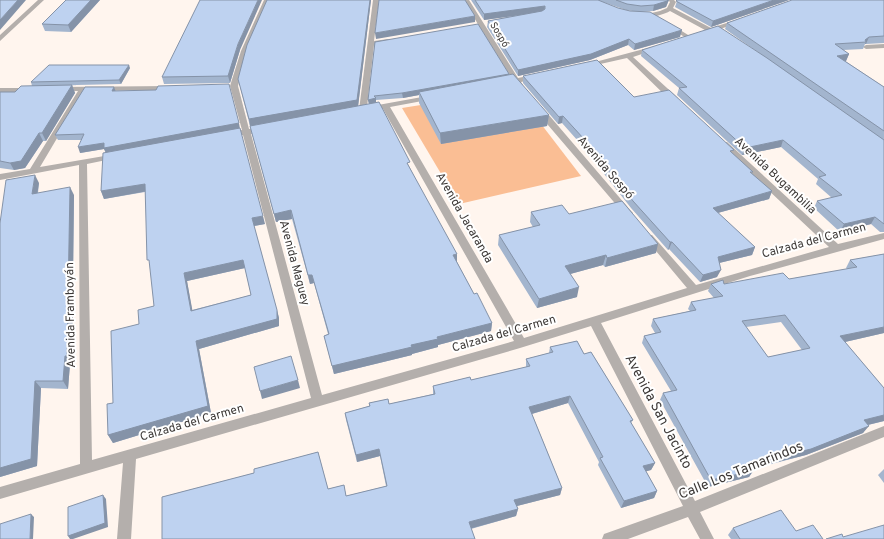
<svg xmlns="http://www.w3.org/2000/svg" width="884" height="539" font-family="Overpass,sans-serif">
  <style>
    .green { fill: #fabe94 }
    .lines { fill: none; stroke-linecap: round; stroke-linejoin: round }
    .minor { fill: #b4afac; fill-rule: evenodd }
    .wall { fill: #a3b5ce; fill-rule: evenodd }
    .shaded-wall { fill: #8593a8 }
    .building { fill: #bed2f0; stroke: #8593a8; fill-rule: evenodd }
    .labels { text-anchor: middle; dominant-baseline: central; stroke-width: 4; stroke-linejoin: round; paint-order: stroke }
    .far-street-label { font-size: 10px; fill: #3d3937; stroke: #fff }
    .street-label { font-size: 12px; fill: #3d3937; stroke: #fff }
    .near-street-label { font-size: 14px; fill: #3d3937; stroke: #fff }
  </style>
  <rect width="100%" height="100%" fill="#fff5ee"/>
  <!-- green -->
  <path class="green" d="M515 90 581 176 459 204 402 108Z"/>
  <g class="lines">
    <!-- minor -->
    <path class="minor" d="M38 0H44L0 41V35Z
      M264 0H270L247 51 238 86 249 129 264 127 268 129 267 131 251 134 322 395 514 341 383 109 363 112 359 110 373 0H379L374 41 388 39 391 41 374 45 367 107 433 95 437 97 433 99 390 107 524 338 687 288 646 239 644 237 646 235H652L696 285 829 247 721 146V142H727L838 244 884 233V239L750 276 601 323 695 501 884 426V437L700 512 714 539H700L688 517 628 539H602L604 534 683 506 591 326 520 348 136 459 131 539H117L123 463 0 499V487L80 464 79 165 0 180V174L30 169 78 91H62L58 89 59 87 170 86 174 88 170 90 85 91 40 167 116 154 120 156 116 158 87 164 92 460 311 398 243 135 228 137 224 135 225 133 242 130 230 86 241 51Z
      M463 0H469L518 78 537 74H540V78L521 82 523 85 519 87 514 83 502 85V81L512 79Z
      M668 0H674L676 2 673 8 711 28 739 19 742 21 707 34 704 32 705 30 670 11C663 15 646 20 639 16L660 11 667 8 670 2Z
      M668 25H672L693 38 688 39 668 27Z
      M884 44V48L866 49 863 47 866 45Z
      M655 46 658 48 657 49 633 57 678 98V102H672L627 58 587 67 584 65Z
      M0 88H30L34 90 30 92H0Z
      M536 107H542L631 211 633 213 631 215H625L536 111Z"/>
  </g>
  <!-- wall -->
  <path class="wall" d="M66 0H100L71 32 45 31 42 24Z
    M267 0H371L358 106 369 104 368 100 375 42 509 74 549 115 547 126 441 144 419 103V95L403 98 376 100V103L410 168 457 262 474 294 492 323 491 331 438 345V347L412 354V355L334 374 324 336 328 334 314 283 310 284 292 219 276 222 252 134 238 79Z
    M471 0H669L666 7 653 11 639 12 626 10 603 2 680 37 634 50 628 45 590 60 518 76 487 27 488 21 518 15 484 20Z
    M676 0H789L711 27 675 7 677 1Z
    M884 0V43L866 44H865L863 49 843 50 849 54 846 61H845L884 87V232H880L871 224 840 232 814 208 817 201 832 198 816 184 818 179 781 147 742 155 677 95 679 88 641 56 642 50 759 53 725 29 727 23Z
    M240 50 230 83 164 84 162 77Z
    M130 68 121 84 33 86 72 85 75 93 46 141H43L25 168 14 170 0 168V92H15L32 86 31 82Z
    M523 76 634 97 732 153 752 174 772 191 769 199 718 213 755 247 752 255 719 263 717 277 700 282 669 249 668 250 631 208 601 170 602 168 562 123 558 124 523 83Z
    M116 91 265 224 254 226 279 318V326L199 349 211 413 113 443 108 435 113 403 139 324 154 306 145 192 104 199 101 191 106 153 104 149 80 153 82 140H58L55 135ZM245 268 251 295 192 310 187 281Z
    M39 183 38 193 74 195 72 364H70L68 389 41 388 37 466 0 477V223Z
    M531 212 569 214 656 253 605 267 603 265 570 274 577 297 537 308 498 245 499 235 533 227 530 222Z
    M884 254V333L845 342 884 388V421L868 425 863 433 806 455 752 469 753 471 749 477 708 487 660 400 663 393 671 391 642 343 644 336 655 333 651 326 653 319 690 311 688 309 691 302 714 298 708 291 711 284H724L789 279 847 269 846 268 850 260ZM781 322 802 350 768 357 746 327Z
    M577 341 584 354 591 352 633 420 631 423 655 463 651 470 646 471 657 491 654 498 621 508 598 465 599 462 568 403 532 414 562 488 560 495 517 506 518 509 516 516 471 529 475 539H162V497L254 473V469L318 452 328 489 344 485 346 496 386 486 380 456 357 462 346 420 345 413 369 406V403L388 399 389 404 433 394V386L470 377 471 380 526 367V359L549 353 550 347Z
    M884 469V483L878 475Z
    M733 528 796 531 823 539H731L728 535Z"/>
  <!-- shaded-wall -->
  <path class="shaded-wall" d="M18 0H26L0 30V20Z
    M91 0H100L71 32 68 25Z
    M258 0H262L240 50 230 83 228 76 238 44Z
    M370 0H371L358 107 250 126 249 119Z
    M668 0H669L668 2 666 7 653 11 654 5Z
    M774 0H789L711 27 713 21Z
    M545 6 544 12 484 20V14Z
    M475 16V22L376 39 375 33Z
    M682 30 680 37 634 50 635 44Z
    M869 37 866 44H865L866 42 865 40Z
    M629 39 628 45 590 60 518 76V70Z
    M849 54 846 61 834 63 837 56Z
    M129 65 130 68 121 84 119 80Z
    M509 74V79L419 92V95L403 98 402 93Z
    M72 85 75 93 46 141 42 133Z
    M114 87 116 92 112 91Z
    M376 98V103L369 104 368 100Z
    M549 115 547 126 441 144 440 133Z
    M563 116 562 123 558 124 559 117Z
    M239 123 240 129 106 153 104 149 80 153 78 147 104 143Z
    M39 133 43 141 25 168 14 170 10 163Z
    M783 140 781 147 742 155 745 148Z
    M35 175 39 183 36 202 32 194Z
    M145 184 148 191 104 199 101 191Z
    M70 187 74 195 72 364H70L68 389 63 381Z
    M772 191 769 199 710 215 713 208Z
    M291 210 292 219 276 222 274 214Z
    M263 216 265 224 254 226 252 218Z
    M875 217 871 224 840 232 844 224Z
    M670 242H672L669 249 668 250Z
    M658 244 656 253 605 267 607 258Z
    M755 247 752 255 715 264 718 257Z
    M457 254V263L453 255Z
    M606 255 603 265 563 276 565 266Z
    M243 260 245 268 187 281 194 319 191 311 184 273Z
    M721 270 717 277 700 282 703 275Z
    M308 275H312L314 283 310 284Z
    M579 287 577 297 537 308 539 299Z
    M277 310 279 318V326L199 349 211 413 113 443 108 435 196 341Z
    M492 323 491 331 438 345V347L412 354V355L334 374 332 366 411 345 437 337Z
    M884 327V333L836 344 840 336Z
    M298 380 300 388 262 399 260 391Z
    M35 381 41 388 37 466 0 477V468Z
    M570 396 568 403 528 415 529 407Z
    M884 415V421L859 427 864 420Z
    M869 426 863 433 806 455 745 470 749 464Z
    M379 449 380 456 357 462 356 455Z
    M655 463 651 470 640 473 643 466Z
    M753 471 749 477 708 487 711 480Z
    M562 488 560 495 513 507 514 500Z
    M657 491 654 498 621 508 624 501Z
    M103 495 106 499 108 527 73 539H70L68 536Z
    M518 509 516 516 469 529V522Z
    M31 514 34 517 33 539H30Z"/>
  <!-- building -->
  <path class="building" d="M0 0H18L0 20Z
    M66 0H91L68 25 42 24Z
    M200 0H258L238 44 228 76 162 77Z
    M267 0H370L357 100 249 119 238 79 247 45Z
    M379 0H465L475 16 375 33Z
    M475 0H598L618 8 630 11 650 12 682 30 635 44 629 39 591 54 518 70 488 21 542 11 545 9V6L484 14Z
    M616 0H668L667 1 654 5 641 6 627 4Z
    M677 0H774L713 21 676 1Z
    M792 0H884V36L869 37 865 40 866 42 835 44 849 54 837 56 884 87V131L727 23Z
    M478 24 509 74 402 93 374 96 376 98 368 100 375 42Z
    M718 26 767 58 884 140V224L875 217 844 224 817 201 842 195 819 177 826 175 783 140 745 148 679 88 687 87 642 50Z
    M597 60 634 97 669 90 734 150 730 151 753 172H750L772 191 713 208 755 247 718 257 721 270 703 275 672 242H670L633 201 603 162H605L563 116 559 117 523 76Z
    M49 65H129L119 80 31 82Z
    M513 74 549 115 440 133 419 92Z
    M229 84 239 123 104 148V143L78 147 84 134 55 135 85 87H114L112 91 156 90 158 86Z
    M72 85 42 133H39L21 161 10 163 0 161V92H15L21 86Z
    M379 102 410 162 407 163 457 254 453 255 474 294 477 293 492 323 437 337 438 339 411 345 412 347 332 366 324 336 329 334 312 275H308L291 210 274 214 250 126Z
    M240 128 263 216 252 218 277 310V319L196 341 208 406 108 435 107 404 113 403 111 331 139 324 138 310 154 306 149 260H147L145 184 101 191 103 153ZM243 260 251 295 191 311 184 273Z
    M35 175 32 194 70 187 67 356H65L63 381H35L31 459 0 468V223L6 180Z
    M622 201 658 244 607 258 606 255 565 266 579 287 539 299 499 235 540 225 531 212 562 205 569 214Z
    M884 254V327L840 336 884 388V415L864 420 869 426 811 449 749 464 753 471 711 480 663 393 677 390 644 336 661 332 653 319 696 310 691 302 723 296 711 284 723 280 724 284 783 273 789 279 857 267 850 260ZM785 315 810 348 768 357 742 321Z
    M577 341 584 354 591 352 633 420 630 421 655 463 643 466 657 491 624 501 600 458 603 457 570 396 529 407 562 488 514 500 518 509 469 522 475 539H162V497L254 473V469L318 452 328 489 344 485 346 496 387 486 379 449 356 455 345 413 370 406 369 403 388 399 389 404 435 394 433 386 470 377 471 380 530 366 526 359 553 352 550 347Z
    M291 356 298 380 260 391 254 367Z
    M103 495 105 523 68 536V507Z
    M781 510 796 531 813 525 823 539H740L733 528Z
    M31 514 30 539H0V524Z
    M884 525V539H826L842 534 843 537Z"/>
  <g class="labels">
    <!-- far-street labels -->
    <g class="far-street-label">
      <text transform="translate(499 35) rotate(59)">Sospó</text>
    </g>
    <!-- street labels -->
    <g class="street-label">
      <text transform="translate(605 168) rotate(49)">Avenida Sospó</text>
      <text transform="translate(775 176) rotate(43)">Avenida Bugambilia</text>
      <text transform="translate(464 218) rotate(60)">Avenida Jacaranda</text>
      <text transform="translate(814 241) rotate(-15)">Calzada del Carmen</text>
      <text transform="translate(294 263) rotate(75)">Avenida Maguey</text>
      <text transform="translate(71 315) rotate(-91)">Avenida Framboyán</text>
      <text transform="translate(504 334) rotate(-16)">Calzada del Carmen</text>
      <text transform="translate(192 423) rotate(-16)">Calzada del Carmen</text>
    </g>
    <!-- near-street labels -->
    <g class="near-street-label">
      <text transform="translate(658 412) rotate(62)">Avenida San Jacinto</text>
      <text transform="translate(741 471) rotate(-22)">Calle Los Tamarindos</text>
    </g>
  </g>
</svg>
